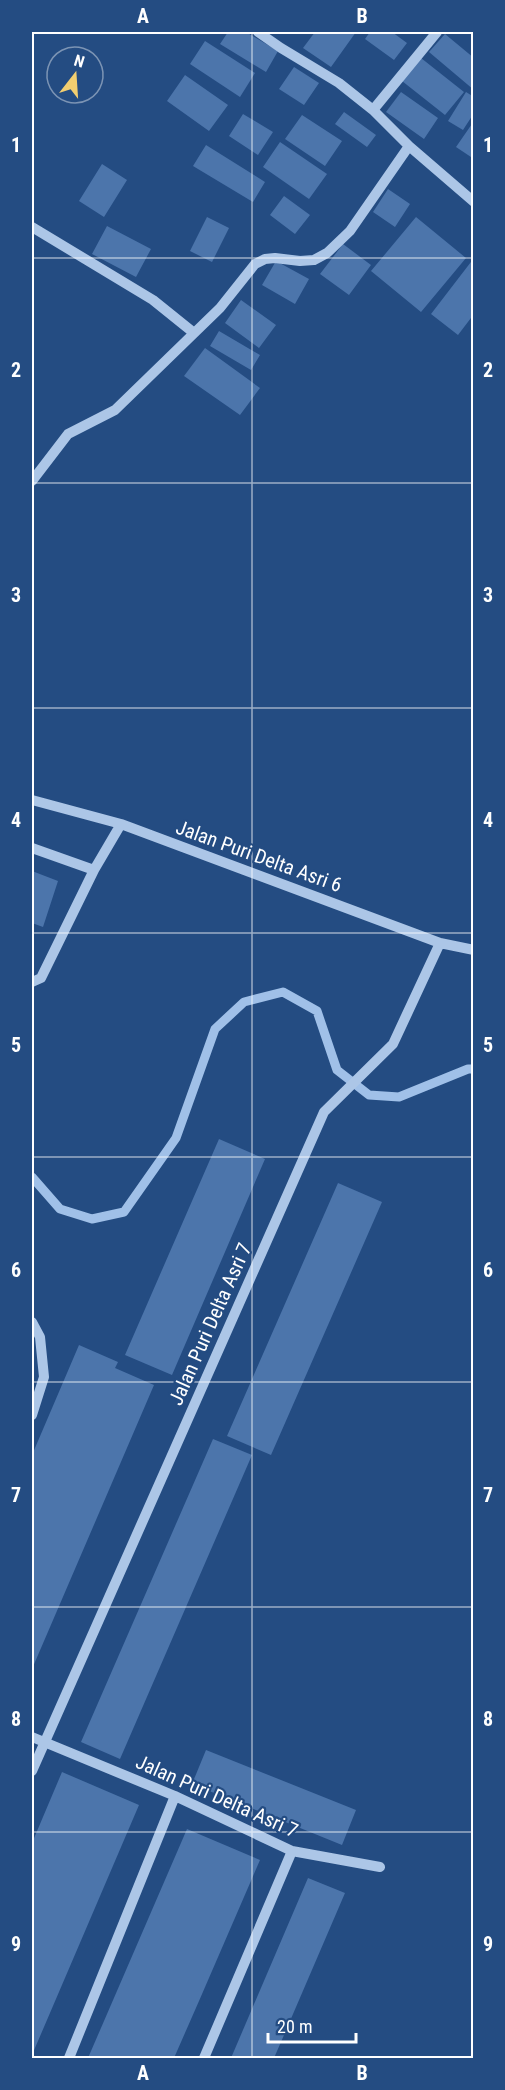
<svg xmlns="http://www.w3.org/2000/svg" width="505" height="2090" font-family="'Roboto Condensed',sans-serif">
  <style>
    .lines { fill: none; stroke-linecap: round; stroke-linejoin: round }
    .stream { stroke: #a0c0e8; stroke-width: 9 }
    .building { fill: #4c75ab }
    .minor { stroke: #acc6e7; stroke-width: 10 }
    .grid { fill: none; stroke: #fff; stroke-width: 1.5; stroke-opacity: 0.55 }
    .labels { text-anchor: middle; dominant-baseline: central; stroke-width: 4.5; stroke-linejoin: round; paint-order: stroke }
    .street-label { font-size: 20px; fill: #fff; stroke: #244c82 }
    .neatline { fill: none; stroke: #fff; stroke-width: 2 }
    .grid-label { font-size: 20px; text-anchor: middle; font-weight: bold; fill: #fff }
  </style>
  <rect width="100%" height="100%" fill="#244c82"/>
  <g class="lines">
    <!-- stream -->
    <path class="stream" d="M32 1177 60 1209 92 1219 124 1212 176 1138 215 1029 244 1002 283 992 317 1011 337 1070 369 1095 399 1097 468 1069H474"/>
  </g>
  <!-- building -->
  <path class="building" d="M228 32H246L278 51 266 72 220 44Z
    M315 32H356L331 67 303 48Z
    M370 32H392L407 43 394 60 365 39Z
    M445 34 474 58V90L429 52Z
    M205 41 255 73 240 97 190 64Z
    M421 58 464 92 445 115 402 81Z
    M294 67 319 83 304 105 279 89Z
    M185 75 228 105 209 131 167 101Z
    M401 92 438 118 424 139 386 112Z
    M466 92 474 97V113L463 130 448 121Z
    M344 112 376 135 367 147 335 124Z
    M243 114 273 132 258 155 229 136Z
    M302 115 342 141 325 166 285 139Z
    M474 121V159L456 147Z
    M280 142 327 174 309 199 263 167Z
    M206 145 265 182 253 202 193 166Z
    M102 164 127 180 104 217 79 201Z
    M388 189 410 204 395 227 373 212Z
    M284 196 310 215 295 234 270 215Z
    M207 217 229 228 212 262 190 251Z
    M416 217 466 258 421 312 371 271Z
    M107 226 151 249 136 277 92 254Z
    M343 244 371 265 349 295 320 274Z
    M474 258V314L458 335 431 314Z
    M276 261 309 279 295 304 262 285Z
    M241 300 276 325 259 348 225 323Z
    M219 331 260 355 251 370 210 346Z
    M205 348 260 388 240 415 184 376Z
    M32 871 58 881 43 927 32 923Z
    M219 1139 265 1159 172 1375 125 1355Z
    M338 1183 382 1202 271 1455 227 1436Z
    M79 1345 118 1362 115 1368 154 1385 32 1669V1455Z
    M213 1439 252 1455 120 1759 81 1742Z
    M206 1750 356 1810 342 1845 192 1784Z
    M62 1772 139 1805 32 2055V1843Z
    M187 1829 260 1860 199 2001 174 2058H88Z
    M308 1878 345 1893 284 2035 274 2058H231Z"/>
  <g class="lines">
    <!-- minor -->
    <path class="minor" d="M258 32 281 48 339 83 373 110 409 146 474 202
      M373 110 437 32
      M32 227 153 300 194 333
      M32 481 68 434 115 410 220 308 255 264 265 259 275 258 300 261 314 260 327 253 350 231 409 146
      M32 800 121 824 440 943 474 950
      M32 848 94 870
      M32 982 41 978 94 870 121 824
      M32 1322 40 1337 44 1377 32 1415
      M32 1737 175 1796 292 1851 380 1867
      M32 1771 324 1112 393 1044 440 943
      M69 2058 175 1796
      M204 2058 292 1851"/>
  </g>
  <!-- grid -->
  <path class="grid" d="M252 32V2058M32 258H474M32 483H474M32 708H474M32 933H474M32 1157H474M32 1382H474M32 1607H474M32 1832H474"/>
  <g class="labels">
    <!-- street labels -->
    <g class="street-label">
      <text transform="translate(259 856) rotate(20)">Jalan Puri Delta Asri 6</text>
      <text transform="translate(210 1324) rotate(-66)">Jalan Puri Delta Asri 7</text>
      <text transform="translate(217 1796) rotate(24)">Jalan Puri Delta Asri 7</text>
    </g>
  </g>
  <!-- border -->
  <rect width="505" height="2090" fill="none" stroke="#244c82" stroke-width="66"/>
  <!-- north arrow -->
  <g transform="translate(75 75) rotate(17)"><circle r="28" fill="#244c82" stroke="#7c94b4" stroke-width="1.5"/>
  <path d="M0-4.5L10 22L0 15L-10 22Z" fill="#f2ce70"/>
  <text y="-9" font-size="16" font-weight="bold" text-anchor="middle" fill="#ffffff">N</text>
  </g>
  <!-- scale -->
  <path d="M268 2033v9h88v-9" fill="none" stroke="#ffffff" stroke-width="3"/>
  <text x="277" y="2033" font-size="18" fill="#ffffff" stroke="#244c82" stroke-width="4.5" paint-order="stroke">20 m</text>
  <rect x="33" y="33" width="439" height="2024" class="neatline"/>
  <g class="grid-label">
    <text x="143" y="23">A</text>
    <text x="362" y="23">B</text>
    <text x="16" y="152">1</text>
    <text x="488" y="152">1</text>
    <text x="16" y="377">2</text>
    <text x="488" y="377">2</text>
    <text x="16" y="602">3</text>
    <text x="488" y="602">3</text>
    <text x="16" y="827">4</text>
    <text x="488" y="827">4</text>
    <text x="16" y="1052">5</text>
    <text x="488" y="1052">5</text>
    <text x="16" y="1277">6</text>
    <text x="488" y="1277">6</text>
    <text x="16" y="1502">7</text>
    <text x="488" y="1502">7</text>
    <text x="16" y="1726">8</text>
    <text x="488" y="1726">8</text>
    <text x="16" y="1951">9</text>
    <text x="488" y="1951">9</text>
    <text x="143" y="2080">A</text>
    <text x="362" y="2080">B</text>
  </g>
</svg>
